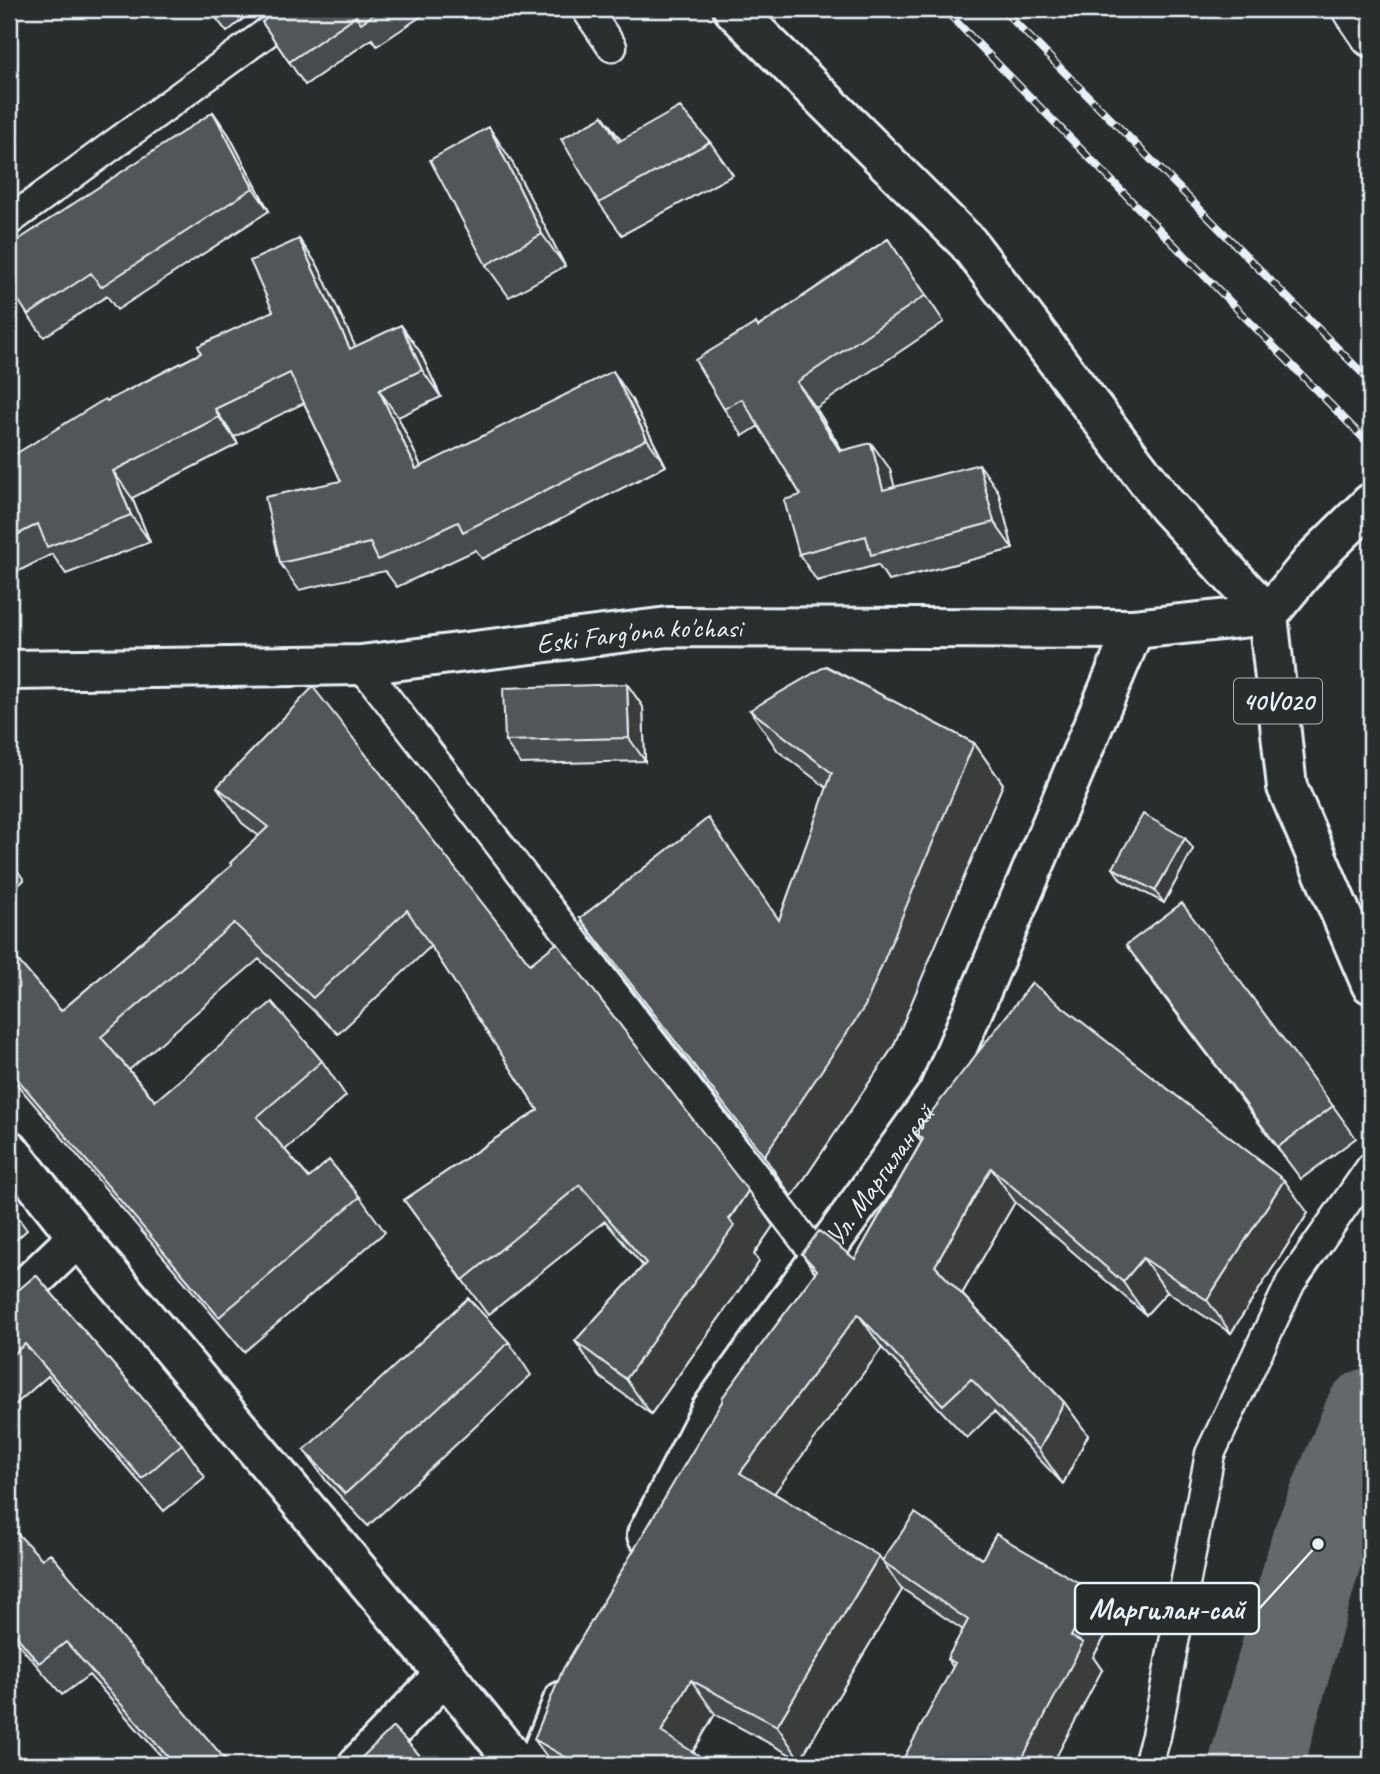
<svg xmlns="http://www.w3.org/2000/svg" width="1380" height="1774" font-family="Caveat,sans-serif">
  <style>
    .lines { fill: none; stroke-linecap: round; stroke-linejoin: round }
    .river { stroke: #63686b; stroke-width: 94 }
    .lane-casing { stroke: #e8f1f8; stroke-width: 33 }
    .street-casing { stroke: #e8f1f8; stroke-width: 44 }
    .secondary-casing { stroke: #e8f1f8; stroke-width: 44 }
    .primary-casing { stroke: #e8f1f8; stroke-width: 44 }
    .lane { stroke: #2a2d2e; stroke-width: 28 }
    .street { stroke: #2a2d2e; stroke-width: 38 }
    .secondary { stroke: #2a2d2e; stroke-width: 38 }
    .primary { stroke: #2a2d2e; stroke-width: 38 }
    .rail-casing { stroke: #e8f1f8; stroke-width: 8 }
    .rail { stroke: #2a2d2e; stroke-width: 5; stroke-dasharray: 16; stroke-linecap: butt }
    .wall { fill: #474b4d; stroke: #e8f1f8; stroke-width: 2 }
    .shaded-wall { fill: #3a3d3e; stroke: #e8f1f8; stroke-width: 2 }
    .building { fill: #535759; stroke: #e8f1f8; stroke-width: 2 }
    .labels { text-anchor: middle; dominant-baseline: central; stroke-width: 5; stroke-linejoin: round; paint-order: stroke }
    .shield { fill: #2a2d2e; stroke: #afb6bb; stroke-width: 2 }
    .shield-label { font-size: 26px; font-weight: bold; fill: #e8f1f8 }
    .street-label { font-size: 28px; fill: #e8f1f8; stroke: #2a2d2e }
    .leader { fill: none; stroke: #e8f1f8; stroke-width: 2.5 }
    .callout-dot { fill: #e8f1f8; stroke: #2a2d2e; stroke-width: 2.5 }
    .callout { fill: #2a2d2e; stroke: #e8f1f8; stroke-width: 2.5 }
    .callout-label { font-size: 30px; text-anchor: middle; font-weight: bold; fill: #e8f1f8 }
  </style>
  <rect width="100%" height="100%" fill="#2a2d2e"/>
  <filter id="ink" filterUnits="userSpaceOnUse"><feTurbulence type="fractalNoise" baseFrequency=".0143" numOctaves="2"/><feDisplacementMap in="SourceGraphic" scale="14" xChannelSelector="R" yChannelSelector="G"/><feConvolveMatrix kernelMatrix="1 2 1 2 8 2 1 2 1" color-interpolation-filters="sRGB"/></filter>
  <g filter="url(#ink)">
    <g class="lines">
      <!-- river -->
      <path class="river" d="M1256 1765 1318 1544 1371 1415"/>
      <defs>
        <path id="lane" d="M586 9 612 47
          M9 221 299 9
          M361 665 819 1259
          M1148 1765 1156 1736 1210 1454 1291 1282 1371 1167"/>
        <g id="street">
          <path d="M9 1150 78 1237 9 1303"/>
          <path d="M78 1237 445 1674 518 1765"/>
          <path id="s1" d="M647 1535 711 1410 938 1093 1134 629"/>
          <path d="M358 1765 445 1674"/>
          <path d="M537 1765 563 1701"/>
        </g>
        <g id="secondary">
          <path d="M733 9 968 243 1167 506 1268 615"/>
          <path id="s2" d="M9 670 361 665 668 627 1134 629 1268 615"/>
        </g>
        <path id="primary" d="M1352 9 1371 37
          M1371 503 1314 559 1268 615 1287 787 1371 984"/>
      </defs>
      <!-- lane casing -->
      <use href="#lane" class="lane-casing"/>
      <!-- street casing -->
      <use href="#street" class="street-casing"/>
      <!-- secondary casing -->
      <use href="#secondary" class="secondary-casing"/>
      <!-- primary casing -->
      <use href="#primary" class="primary-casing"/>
      <!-- lane -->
      <use href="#lane" class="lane"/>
      <!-- street -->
      <use href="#street" class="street"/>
      <!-- secondary -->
      <use href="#secondary" class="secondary"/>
      <!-- primary -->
      <use href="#primary" class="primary"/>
      <defs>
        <path id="rail" d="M944 9 1371 446
          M1002 9 1371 382"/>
      </defs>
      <!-- rail casing -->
      <use href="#rail" class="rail-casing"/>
      <!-- rail -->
      <use href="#rail" class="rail"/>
    </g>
    <!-- wall -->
    <path class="wall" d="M209 9H271L259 18 254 10 227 32Z
      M280 9H432L377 46 372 39 305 85 262 22Z
      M213 112 229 135 269 211 117 310 107 296 44 337 28 315Z
      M603 116 621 140 710 142 733 175 622 235 599 203Z
      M511 160 565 266 509 297 486 265Z
      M299 239 318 266 355 347 401 325 420 352 441 397 398 417 421 467 631 398 666 466 482 559 476 550 397 587 385 571 299 590 280 563 341 481 304 403 234 437 238 444 132 498 150 542 66 574 52 554 9 576V458L107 401 201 353 273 311Z
      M888 239 944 322 816 408 842 450 890 469 894 487 998 491 1013 549 889 581 878 565 817 581 799 554 801 495 759 426 743 436 724 409 759 326Z
      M627 684 643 707 645 761 521 764 505 741Z
      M750 710 974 743 1003 784 893 1047 792 1197 608 958 580 918 779 920 827 788 778 751Z
      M217 787 530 964 748 1191 773 1226 754 1254 759 1262 651 1414 600 1377 575 1341 643 1266 605 1221 488 1315 404 1200 538 1110 431 946 338 1034 259 959 129 1070 155 1101 322 1061 346 1096 285 1150 309 1178 360 1197 385 1232 244 1352 9 1075V952L61 1011 232 865 259 836 242 823Z
      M1185 838 1193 849 1164 903 1121 880 1113 868Z
      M9 858 24 880 9 894Z
      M1126 945 1333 1106 1356 1138 1301 1179 1149 977Z
      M915 1133 1259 1160 1308 1213 1231 1333 1167 1292 1146 1315 1015 1202 962 1294 1064 1402 1088 1435 1063 1484 994 1412 967 1438 882 1348 774 1493 882 1561 982 1559 1096 1593 1115 1620 1093 1657 1102 1670 953 1667 947 1659 963 1630 901 1588 902 1590 800 1760 715 1714 693 1752 713 1765H553L534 1739 723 1400 722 1398 815 1273 802 1254 855 1259 921 1142Z
      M9 1205 27 1230 9 1246Z
      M9 1298 182 1444 205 1477 164 1511 48 1376 9 1410Z
      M509 1342 531 1375 368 1526 327 1482 304 1450Z
      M9 1454 17 1466 9 1473Z
      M9 1525 230 1765H169L89 1675 62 1695 9 1633Z"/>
    <!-- shaded-wall -->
    <path class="shaded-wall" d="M213 112 229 135 269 211 253 188Z
      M603 116 626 148 618 142Z
      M489 127 511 160 565 266 542 234Z
      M299 239 318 266 369 376 350 349Z
      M401 325 420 352 441 397 422 370Z
      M613 371 631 398 666 466 647 439Z
      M797 382 816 408 858 478 840 451Z
      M379 390 398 417 435 496 416 469Z
      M215 409 234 437 238 444 219 417Z
      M871 443 890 469 902 516 883 490Z
      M979 464 998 491 1013 549 994 522Z
      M113 471 132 498 150 542 131 515Z
      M627 684 643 707 645 761 629 738Z
      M974 743 1003 784 893 1047 792 1197 764 1156Z
      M1185 838 1193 849 1164 903 1155 891Z
      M991 1168 1015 1202 959 1299 935 1266Z
      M1284 1180 1308 1213 1231 1333 1207 1300Z
      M748 1191 773 1226 754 1254 759 1262 651 1414 626 1379Z
      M1143 1258 1167 1292 1146 1315 1123 1282Z
      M858 1314 882 1348 764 1507 740 1473Z
      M1064 1402 1088 1435 1063 1484 1039 1450Z
      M879 1556 902 1590 800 1760 777 1726Z
      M1096 1593 1115 1620 1093 1657 1102 1670 1052 1765H1019L1071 1636Z
      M691 1680 715 1714 685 1765 661 1732Z"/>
    <!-- building -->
    <path class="building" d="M280 9H382L361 23 356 16 289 62 262 22Z
      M680 107 710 142 599 203 561 139 603 116 618 142Z
      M213 112 253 188 101 287 91 273 28 315 9 286V246Z
      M489 127 542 234 486 265 430 160Z
      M299 239 350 349 401 325 422 370 379 390 416 469 613 371 647 439 463 532 458 522 378 560 370 543 280 563 265 497 341 481 290 373 215 409 219 417 113 471 131 515 47 547 38 524 9 539V458L105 399 107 401 201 353 198 346 273 311 250 261Z
      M888 239 926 295 797 382 840 451 871 443 883 490 979 464 994 522 871 555 866 536 799 554 784 500 801 495 742 399 724 409 695 360 756 323 758 327Z
      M826 666 974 743 865 1006 764 1156 580 918 708 818 779 920 832 773 750 710Z
      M627 684 629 738 505 741 503 688Z
      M313 687 530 964 557 943 748 1191 729 1219 734 1226 626 1379 575 1341 646 1263 580 1185 463 1280 404 1200 538 1110 407 910 313 998 234 923 101 1037 155 1101 272 1002 322 1061 257 1117 309 1178 329 1160 360 1197 219 1317 9 1069V952L10 951 61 1011 232 865 230 863 268 827 217 787Z
      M1143 814 1185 838 1155 891 1113 868Z
      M1182 903 1333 1106 1278 1147 1126 945Z
      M1032 983 1259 1160H1258L1284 1180 1207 1300 1143 1258 1123 1282 991 1168 935 1266 1064 1402 1039 1450 971 1379 943 1405 858 1314 740 1473 879 1556 777 1726 691 1680 661 1732 712 1764 711 1765H579L534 1739 563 1669 723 1400 722 1398 817 1270 802 1254 819 1231 855 1259 923 1139 915 1133Z
      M36 1275 182 1444 142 1479 25 1344 9 1358V1298Z
      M468 1298 509 1342 345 1494 304 1450Z
      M915 1513 982 1559 996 1534 1096 1593 1071 1636 1083 1643 1019 1765H900L955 1663 947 1659 968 1620 882 1561Z
      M9 1525 42 1559 50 1553 230 1765H175L66 1642 39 1663 9 1627Z
      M393 1727 429 1765H354Z"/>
  </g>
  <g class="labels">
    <!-- shield labels -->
    <rect class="shield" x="1234" y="678.5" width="88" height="45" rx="5"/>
    <g class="shield-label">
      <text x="1278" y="701">40V020</text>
    </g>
    <!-- street labels -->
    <g class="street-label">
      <text stroke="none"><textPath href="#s2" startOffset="632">Eski Farg'ona ko'chasi</textPath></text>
      <text stroke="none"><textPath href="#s1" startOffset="430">Ул. Маргилансай</textPath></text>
    </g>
  </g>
  <!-- callouts -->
  <path class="leader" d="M1318 1544L1259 1609"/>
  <circle class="callout-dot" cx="1318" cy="1544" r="7"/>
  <rect class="callout" x="1075" y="1583" width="184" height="51" rx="7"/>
  <g class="callout-label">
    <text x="1167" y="1619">Маргилан-сай</text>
  </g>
  <!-- margin -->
  <rect width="1380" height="1774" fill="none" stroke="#2a2d2e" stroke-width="35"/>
  <rect x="18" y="18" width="1345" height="1739" fill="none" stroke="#e8f1f8" stroke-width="2.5" filter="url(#ink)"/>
</svg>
